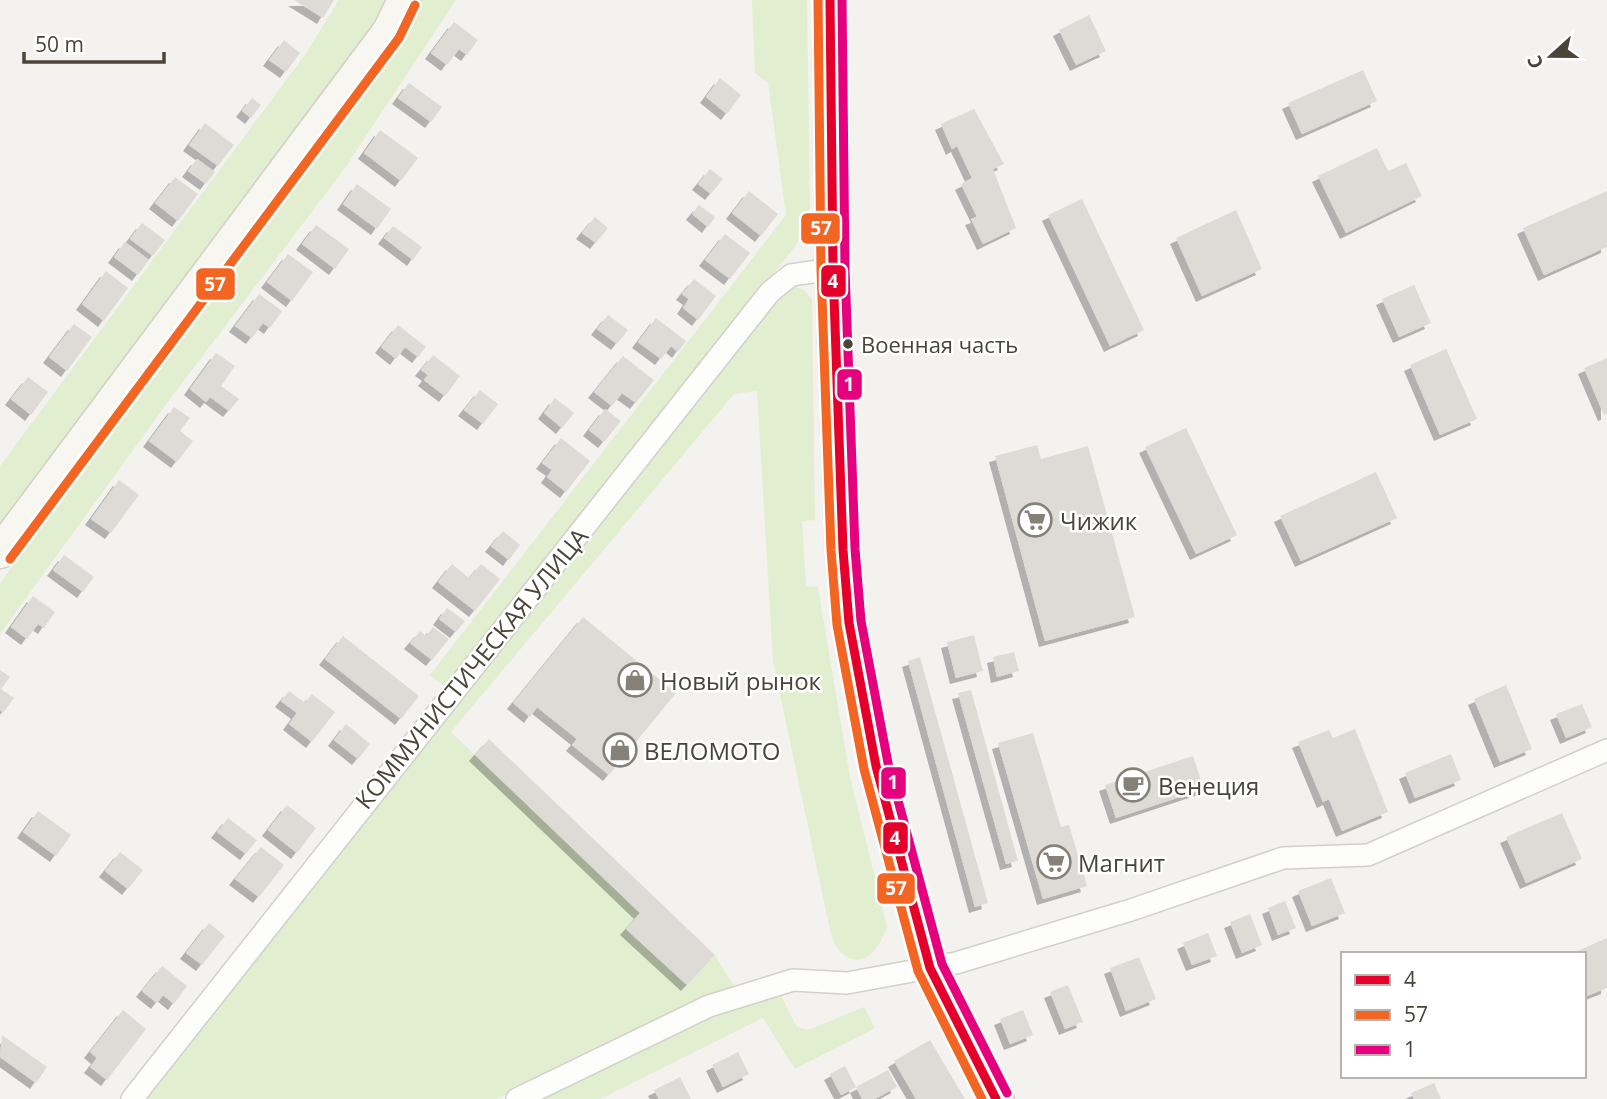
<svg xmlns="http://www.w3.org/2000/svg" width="1607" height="1099" font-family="'Open Sans',sans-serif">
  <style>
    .green { fill: #e1eecf }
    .building { fill: #dedbd6; filter: url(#shadow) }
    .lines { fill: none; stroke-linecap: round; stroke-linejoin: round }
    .minor-casing { stroke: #d2d0cb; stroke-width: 24 }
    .secondary-casing { stroke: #d3cfc5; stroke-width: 35 }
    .primary-casing { stroke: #d6cebb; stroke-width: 38 }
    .minor { stroke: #fdfdfc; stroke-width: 21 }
    .secondary { stroke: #f7f6f1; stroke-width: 32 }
    .primary { stroke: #f2efe6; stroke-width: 35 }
    .bus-1-casing { stroke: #fff; stroke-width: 14 }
    .bus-2-casing { stroke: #fff; stroke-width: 14 }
    .bus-3-casing { stroke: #fff; stroke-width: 14 }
    .bus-1 { stroke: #e4002b; stroke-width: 9 }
    .bus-2 { stroke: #f26522; stroke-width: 9 }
    .bus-3 { stroke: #e5007d; stroke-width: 9 }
    .bus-dot { fill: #4b4439; stroke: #fff; stroke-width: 2.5 }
    .labels { text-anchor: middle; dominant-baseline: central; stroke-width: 5; stroke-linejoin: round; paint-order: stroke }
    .bus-label { font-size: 22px; fill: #4b4439; stroke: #fff; text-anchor: start }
    .poi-label { font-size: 24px; fill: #4b4439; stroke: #fff; text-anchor: start }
    .street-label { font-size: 24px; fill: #4b4439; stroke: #fff }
    .line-badge { stroke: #fff; stroke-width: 2.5 }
    .badge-label { font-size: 19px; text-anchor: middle; font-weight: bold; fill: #fff }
  </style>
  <defs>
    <filter id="shadow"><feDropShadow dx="-6" dy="6" stdDeviation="0" flood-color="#0004"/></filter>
  </defs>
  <rect width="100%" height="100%" fill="#f4f2ee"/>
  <!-- green -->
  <path class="green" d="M339 0H388L377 24 0 526V466L304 56Z
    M419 0H456L345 168 170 399 0 634V583L352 109 400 37Z
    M752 0H807L810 210 806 229 793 249 444 686 430 675 786 215 768 83 755 73Z
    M797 287 805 291 812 300 815 520 802 521 806 586 818 587 850 777 887 926C881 949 859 976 837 947 831 940 830 925 827 916L773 661 757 391 734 394 451 732 640 913 627 929 687 985 715 955 735 988 705 999 496 1099H143L778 297 788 289Z
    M780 993 797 1027 808 1030 864 1007 875 1028 795 1069 763 1018 600 1099H537L711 1015Z"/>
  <!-- building -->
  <path class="building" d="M294 0H334L323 18Z
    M1089 15 1106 51 1076 65 1059 30Z
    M454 22 478 40 467 55 459 49 447 65 431 53Z
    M284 40 300 53 286 72 269 60Z
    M1363 70 1377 101 1302 134 1288 103Z
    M720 78 741 95 727 114 706 97Z
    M409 83 442 107 431 122 398 98Z
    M252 98 261 105 251 118 242 111Z
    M974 109 1004 164 993 169 1016 228 983 244 971 219 977 217 961 184 972 178 957 146 952 149 941 124Z
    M205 123 234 145 218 166 189 145Z
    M380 130 418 158 401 181 364 153Z
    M1377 148 1388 171 1406 163 1422 196 1346 233 1318 176Z
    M197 159 215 172 206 184 188 171Z
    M710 169 723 179 711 194 698 184Z
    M175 177 198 194 178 221 155 203Z
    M357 184 391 209 377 229 343 204Z
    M749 191 778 214 761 236 732 213Z
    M1607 191V247L1544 275 1523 228Z
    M1082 199 1144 330 1110 346 1048 215Z
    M699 205 715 217 708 227 692 214Z
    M1236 210 1262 269 1202 296 1176 238Z
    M595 217 608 228 596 243 582 233Z
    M142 223 165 240 153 256 130 239Z
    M316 225 349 249 335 269 302 244Z
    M393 226 422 247 413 260 384 238Z
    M725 234 750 253 730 279 705 260Z
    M125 242 149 260 138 275 114 257Z
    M288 254 313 272 292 301 267 282Z
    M106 271 128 288 104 321 82 304Z
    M694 279 716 296 698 320 683 308 689 299 682 294Z
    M1414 285 1431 323 1399 337 1382 299Z
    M259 294 282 311 270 328 263 323 252 338 235 326Z
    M608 315 628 330 617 344 597 329Z
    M656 318 686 341 678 352 671 346 661 359 638 342Z
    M74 324 92 337 67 371 49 357Z
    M398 325 426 347 418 357 405 347 396 359 381 347Z
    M1446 349 1477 419 1440 435 1410 365Z
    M216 353 235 366 221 386 239 399 229 411 210 397 206 402 190 389Z
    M433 355 460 376 445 396 424 380 428 375 421 370Z
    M623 356 654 380 636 403 622 393 612 406 594 392Z
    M1607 358V414L1604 415 1584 368Z
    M28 377 48 392 31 415 11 399Z
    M480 390 498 404 483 424 464 410Z
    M555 398 574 413 562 428 544 413Z
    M174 407 190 418 180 431 193 441 177 462 149 441Z
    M605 409 621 421 604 442 589 430Z
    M1186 428 1237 535 1196 554 1145 447Z
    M561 438 590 461 566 492 547 477 552 470 542 463Z
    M1037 445 1041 459 1088 446 1135 617 1045 641 995 456Z
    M1376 472 1397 518 1301 561 1280 516Z
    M119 480 139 495 111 533 91 519Z
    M503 531 520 545 509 560 491 546Z
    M64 555 94 577 83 592 53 570Z
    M452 564 469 578 481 564 500 579 475 611 438 582Z
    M33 596 55 612 44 628 38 624 27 639 11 627Z
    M447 608 465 621 456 632 439 619Z
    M583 617 676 693 609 775 572 745 577 739 537 707 530 717 513 703Z
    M433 627 449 639 432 660 410 643 420 631 426 636Z
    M974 635 983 671 956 678 947 642Z
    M343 636 419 696 401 719 325 659Z
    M1014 652 1019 671 997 677 993 657Z
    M920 657 988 903 975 907 908 661Z
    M0 670 10 677 1 689 14 698 3 713 0 710Z
    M1506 685 1532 749 1500 762 1474 699Z
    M971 690 1018 861 1006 864 958 693Z
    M289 691 305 703 312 694 335 712 312 742 289 724 297 713 281 701Z
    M1582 704 1592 727 1566 738 1556 714Z
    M346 724 370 744 358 759 334 740Z
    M1355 729 1388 812 1342 831 1329 799 1323 802 1298 742 1329 730 1333 738Z
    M1033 733 1061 827 1069 825 1087 886 1043 899 998 743Z
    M489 739 715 955 687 985 626 929 640 913 475 755Z
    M1451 754 1461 780 1415 798 1405 773Z
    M1193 756 1204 789 1116 818 1105 785Z
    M287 805 316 828 297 853 268 830Z
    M38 811 71 835 56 856 23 832Z
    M1562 813 1582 859 1526 883 1506 837Z
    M228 818 257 840 246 854 217 832Z
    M261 847 284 865 259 897 235 879Z
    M120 852 143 870 128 889 105 871Z
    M1331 878 1345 913 1312 926 1298 891Z
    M1285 901 1296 928 1278 935 1268 908Z
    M1250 914 1262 945 1242 953 1230 922Z
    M209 923 225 936 202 965 186 953Z
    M1208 933 1217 956 1192 965 1183 943Z
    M1607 938V988L1584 997V954H1571Z
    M1139 957 1156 999 1126 1011 1110 968Z
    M162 966 187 986 174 1004 163 995 157 1003 142 991Z
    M1068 985 1083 1022 1065 1029 1050 992Z
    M123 1010 146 1029 107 1080 90 1067 97 1058 90 1052Z
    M1023 1010 1033 1035 1010 1044 1000 1019Z
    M2 1035 47 1067 36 1083 0 1057Z
    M930 1040 965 1099H916L894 1061Z
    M738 1052 749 1074 723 1087 712 1065Z
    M845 1066 856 1087 841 1095 830 1074Z
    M888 1070 897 1087 875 1099H862L856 1087Z
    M680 1077 691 1099H659L654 1090Z
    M1434 1083 1441 1099H1414L1411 1093Z"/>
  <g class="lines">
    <defs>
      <path id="minor" d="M132 1099 770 292 791 275 833 269
        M517 1099 709 1006 793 980 847 983 956 963 1131 910 1283 858 1368 855 1607 750"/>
      <path id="secondary" d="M0 552 389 31 404 0"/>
      <path id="primary" d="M830 0 833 269 843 550 849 623 876 766 930 968 996 1099"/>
    </defs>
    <!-- minor casing -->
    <use href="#minor" class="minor-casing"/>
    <!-- secondary casing -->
    <use href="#secondary" class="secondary-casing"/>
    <!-- primary casing -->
    <use href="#primary" class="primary-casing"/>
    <!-- minor -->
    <use href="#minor" class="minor"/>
    <!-- secondary -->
    <use href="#secondary" class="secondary"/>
    <!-- primary -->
    <use href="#primary" class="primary"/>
    <defs>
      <path id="bus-1" d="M830 0 833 269 843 550 849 623 876 766 930 968 996 1099"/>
      <path id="bus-2" d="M818 0 821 269 831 550 837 625 864 769 918 971 982 1099
        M10 559 399 38 415 5"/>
      <path id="bus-3" d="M842 0 845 269 855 549 861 621 888 763 942 964 1007 1093"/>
    </defs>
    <!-- bus-1 casing -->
    <use href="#bus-1" class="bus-1-casing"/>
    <!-- bus-2 casing -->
    <use href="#bus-2" class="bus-2-casing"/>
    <!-- bus-3 casing -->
    <use href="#bus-3" class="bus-3-casing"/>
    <!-- bus-1 -->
    <use href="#bus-1" class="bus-1"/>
    <!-- bus-2 -->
    <use href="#bus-2" class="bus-2"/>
    <!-- bus-3 -->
    <use href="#bus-3" class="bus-3"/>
  </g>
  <!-- icons -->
  <defs>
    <symbol id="supermarket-ring" viewBox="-11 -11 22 22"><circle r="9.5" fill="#fff" stroke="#868178" stroke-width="1.5"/><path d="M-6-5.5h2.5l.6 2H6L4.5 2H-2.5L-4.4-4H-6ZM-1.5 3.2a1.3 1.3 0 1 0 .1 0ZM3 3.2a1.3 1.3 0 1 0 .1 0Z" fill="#868178"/></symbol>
    <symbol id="shop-ring" viewBox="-11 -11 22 22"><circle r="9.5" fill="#fff" stroke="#868178" stroke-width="1.5"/><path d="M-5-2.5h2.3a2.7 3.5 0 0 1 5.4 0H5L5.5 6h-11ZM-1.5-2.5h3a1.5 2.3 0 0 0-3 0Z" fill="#868178"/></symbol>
    <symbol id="cafe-ring" viewBox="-11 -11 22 22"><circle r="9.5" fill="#fff" stroke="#868178" stroke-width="1.5"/><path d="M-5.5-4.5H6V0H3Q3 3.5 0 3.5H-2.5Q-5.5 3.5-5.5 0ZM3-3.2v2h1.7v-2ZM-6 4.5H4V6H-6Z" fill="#868178"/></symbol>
  </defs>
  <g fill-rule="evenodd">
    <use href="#supermarket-ring" x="1016" y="501" width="38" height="38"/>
    <use href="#shop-ring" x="616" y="661" width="38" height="38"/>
    <use href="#shop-ring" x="601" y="731" width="38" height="38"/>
    <use href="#cafe-ring" x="1114" y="766" width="38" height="38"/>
    <use href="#supermarket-ring" x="1035" y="843" width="38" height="38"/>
  </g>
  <!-- markers -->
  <circle class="bus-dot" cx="848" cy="344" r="6"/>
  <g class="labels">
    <!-- bus labels -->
    <g class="bus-label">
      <text x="861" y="344">Военная часть</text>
    </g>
    <!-- poi labels -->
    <g class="poi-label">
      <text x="1060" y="520">Чижик</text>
      <text x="660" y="680">Новый рынок</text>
      <text x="644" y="750">ВЕЛОМОТО</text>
      <text x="1158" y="785">Венеция</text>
      <text x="1078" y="862">Магнит</text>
    </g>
    <!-- street labels -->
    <g class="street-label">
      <text transform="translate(471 668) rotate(-51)">КОММУНИСТИЧЕСКАЯ УЛИЦА</text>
    </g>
  </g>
  <g class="line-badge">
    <rect x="800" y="212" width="41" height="33" rx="7" fill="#f26522"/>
    <rect x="820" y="264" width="27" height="34" rx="7" fill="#e4002b"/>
    <rect x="195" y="267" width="41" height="34" rx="7" fill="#f26522"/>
    <rect x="836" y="368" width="27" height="33" rx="7" fill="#e5007d"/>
    <rect x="880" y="766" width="27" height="34" rx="7" fill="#e5007d"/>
    <rect x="882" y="821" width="27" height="34" rx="7" fill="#e4002b"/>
    <rect x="876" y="872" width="40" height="33" rx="7" fill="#f26522"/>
  </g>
  <g class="badge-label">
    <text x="821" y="235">57</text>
    <text x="833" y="288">4</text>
    <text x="215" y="291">57</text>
    <text x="849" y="391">1</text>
    <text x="893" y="789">1</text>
    <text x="895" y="845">4</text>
    <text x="896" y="895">57</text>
  </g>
  <!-- legend -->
  <rect x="1341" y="952" width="245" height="126" fill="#ffffff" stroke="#b7b4b0" stroke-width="2"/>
  <rect x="1355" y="975" width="35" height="10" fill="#e4002b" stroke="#b7b4b0" stroke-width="2"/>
  <text x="1404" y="987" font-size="21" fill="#4b4439">4</text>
  <rect x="1355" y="1010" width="35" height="10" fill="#f26522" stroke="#b7b4b0" stroke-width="2"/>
  <text x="1404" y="1022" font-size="21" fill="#4b4439">57</text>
  <rect x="1355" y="1045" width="35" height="10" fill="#e5007d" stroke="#b7b4b0" stroke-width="2"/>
  <text x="1404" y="1057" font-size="21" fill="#4b4439">1</text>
  <!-- north arrow -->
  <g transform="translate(1551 56) rotate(249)" stroke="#ffffff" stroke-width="5" paint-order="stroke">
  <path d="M0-5L12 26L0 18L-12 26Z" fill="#4b4439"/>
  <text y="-10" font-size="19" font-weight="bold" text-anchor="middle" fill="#4b4439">С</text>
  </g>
  <!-- scale -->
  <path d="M24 52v10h140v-10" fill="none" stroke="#4b4439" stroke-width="3.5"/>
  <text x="35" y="52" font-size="21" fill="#4b4439" stroke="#ffffff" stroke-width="5" paint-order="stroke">50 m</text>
</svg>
